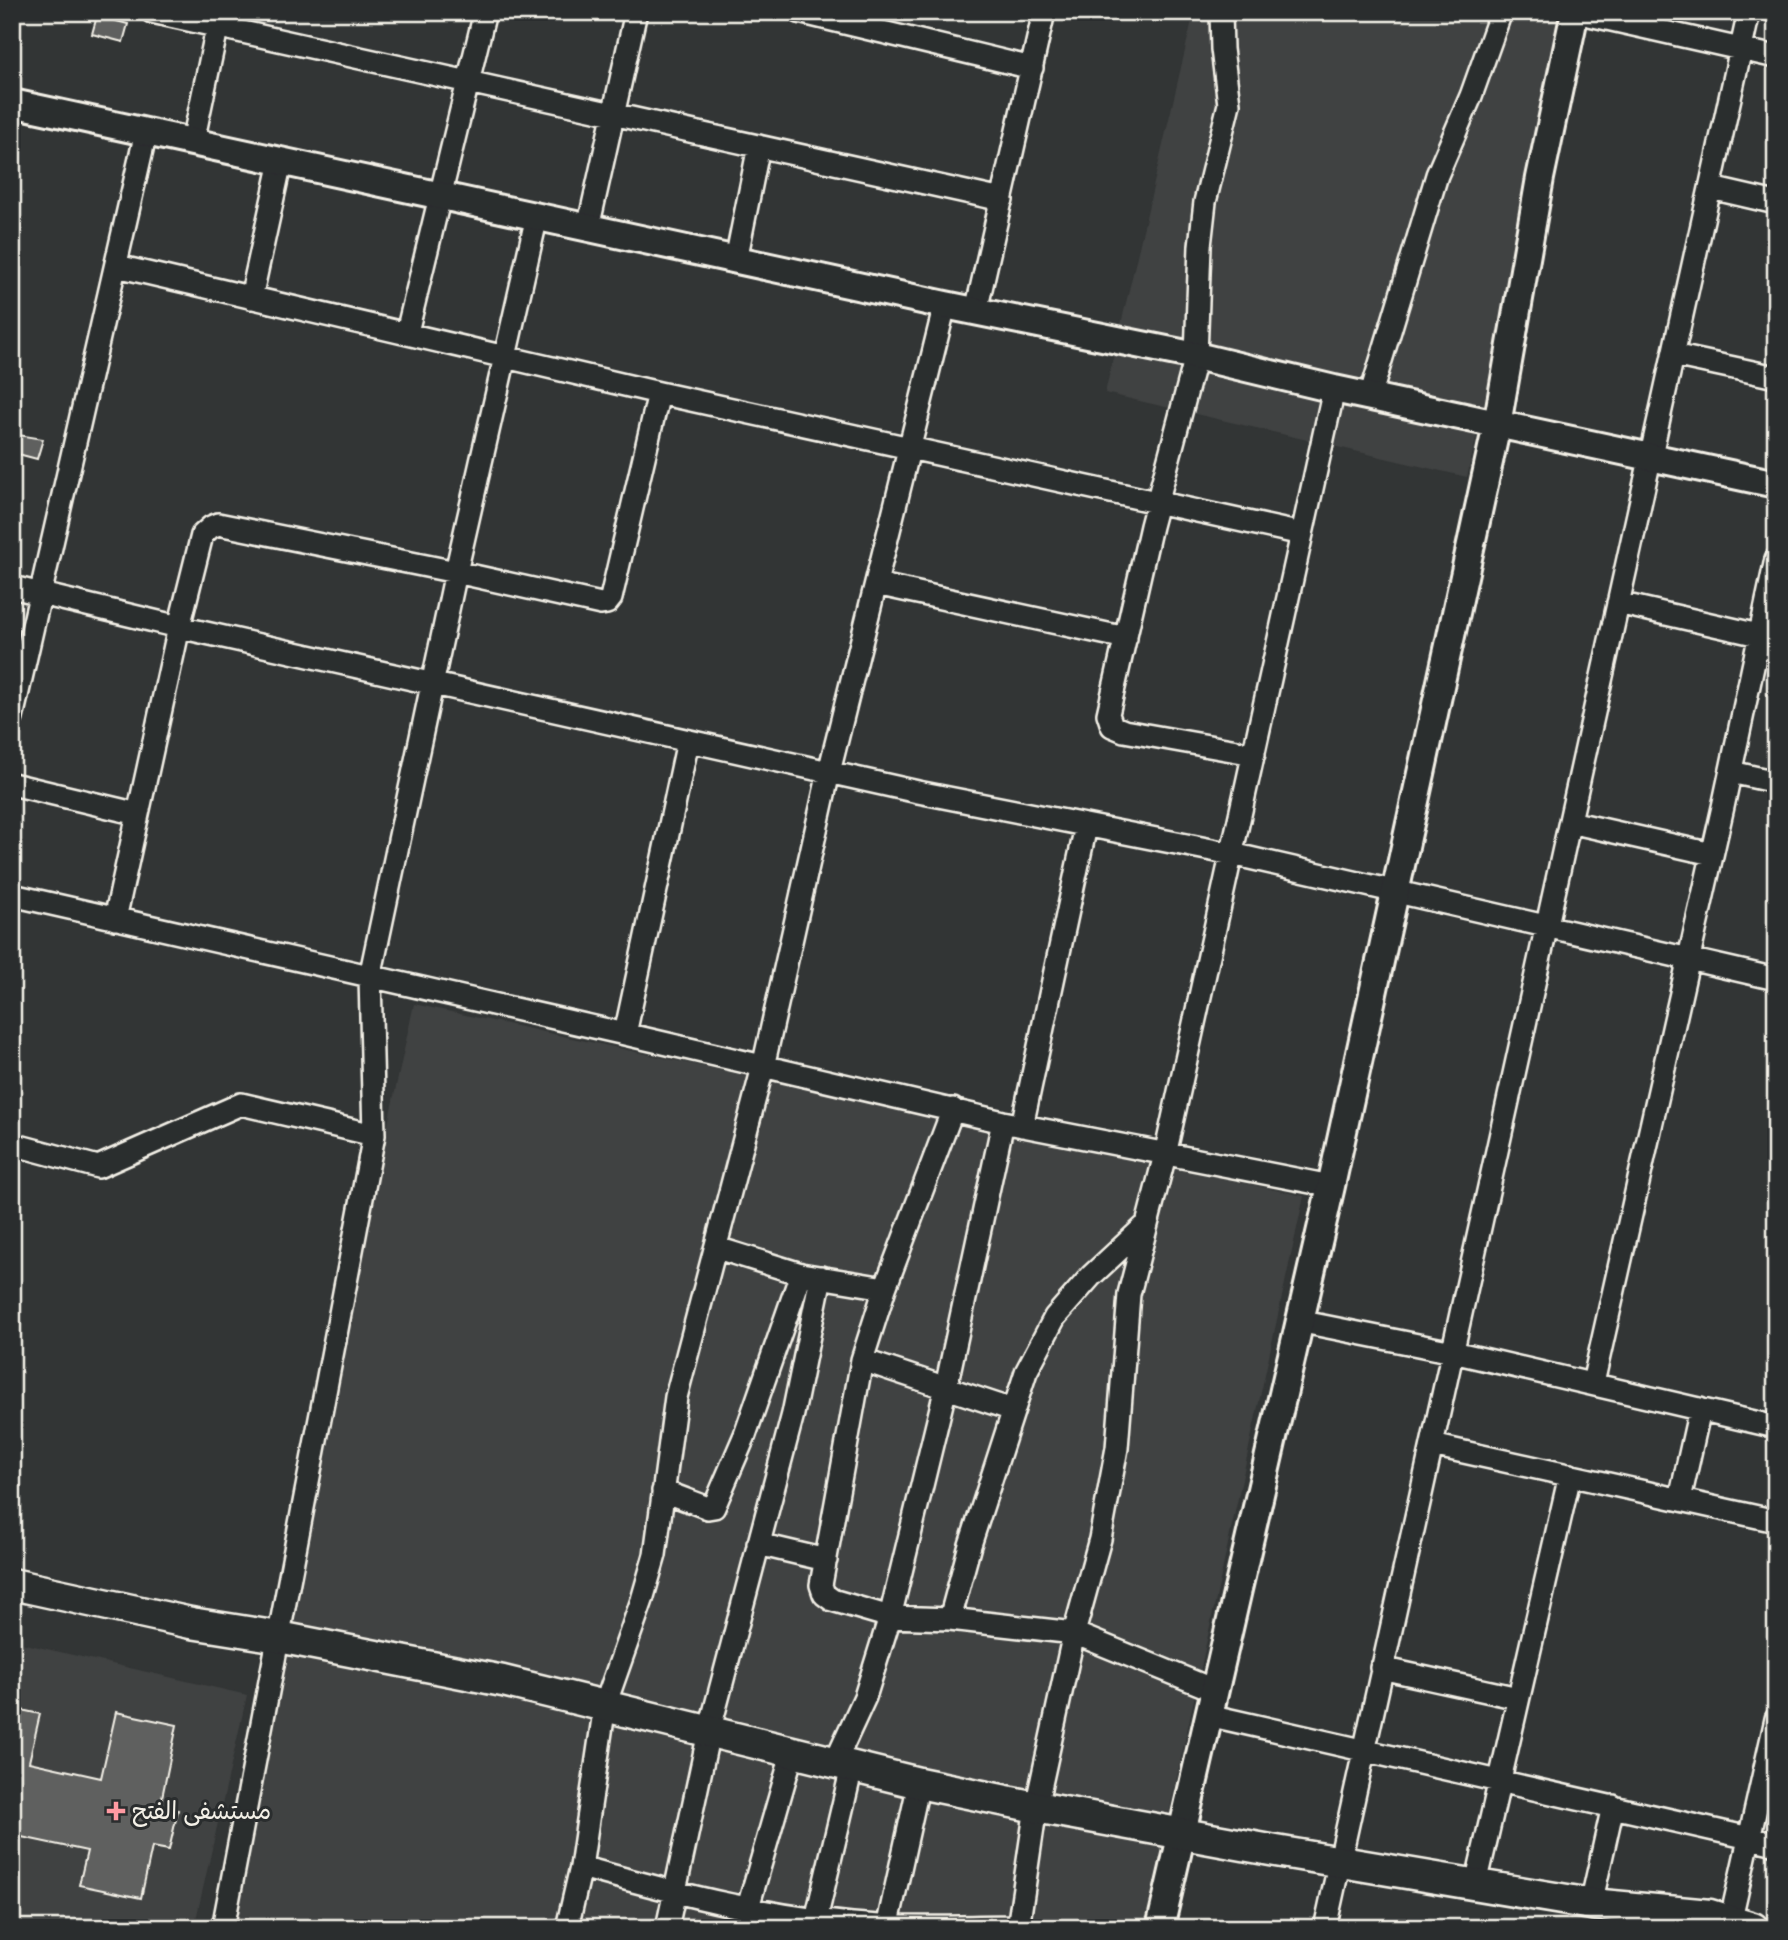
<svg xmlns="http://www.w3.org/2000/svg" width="1788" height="1940" font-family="Sriracha,'Playpen Sans Arabic',sans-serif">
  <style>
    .built { fill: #404242 }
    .building { fill: #5f605f; stroke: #f4f1e8; stroke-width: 2 }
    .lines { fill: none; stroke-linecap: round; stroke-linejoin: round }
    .minor-casing { stroke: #f4f1e8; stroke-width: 26 }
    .tertiary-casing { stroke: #f4f1e8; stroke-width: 32 }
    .secondary-casing { stroke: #f4f1e8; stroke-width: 35 }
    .minor { stroke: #2a2d2e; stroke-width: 21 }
    .tertiary { stroke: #2a2d2e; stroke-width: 26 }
    .secondary { stroke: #2a2d2e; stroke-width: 30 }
    .poi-dot { fill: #ff9aa2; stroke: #2a2d2e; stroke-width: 2.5 }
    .labels { text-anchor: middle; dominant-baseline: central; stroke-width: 6; stroke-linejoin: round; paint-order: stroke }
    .poi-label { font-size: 24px; fill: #f4f1e8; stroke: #2a2d2e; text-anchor: start }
  </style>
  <rect width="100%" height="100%" fill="#323535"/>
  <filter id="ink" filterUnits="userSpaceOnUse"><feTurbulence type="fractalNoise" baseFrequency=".0143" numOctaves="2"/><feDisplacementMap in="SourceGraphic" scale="14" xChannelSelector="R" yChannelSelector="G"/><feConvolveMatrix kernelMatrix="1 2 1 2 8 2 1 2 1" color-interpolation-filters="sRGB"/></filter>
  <g filter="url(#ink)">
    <!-- built -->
    <path class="built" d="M1194 12H1577L1467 477 1105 393Z
      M414 1004 1304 1196 1144 1928H213Z
      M12 1641 247 1695 194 1928H12Z"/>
    <!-- building -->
    <path class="building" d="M97 16 128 24 123 42 92 34Z
      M12 434 43 439 37 459 18 454V451L12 450Z
      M12 1708 40 1714 29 1762 101 1778 116 1712 177 1725 160 1807 178 1810 169 1850 152 1847 141 1898 79 1885 87 1851 12 1835Z"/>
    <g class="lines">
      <defs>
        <path id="minor" d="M152 12 1002 200
          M799 12 1032 68
          M1221 12 1222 49 1229 104 1205 202 1200 246 1196 356 1151 526 1108 714 1112 726 1124 731 1254 754
          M1576 12 1776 57
          M193 142 220 14
          M1711 188 1776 203
          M588 228 636 12
          M736 260 759 146
          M117 266 659 393 1302 534
          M251 298 281 161
          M976 311 1044 12
          M407 332 485 12
          M1673 355 1776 377
          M1370 397 1437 175 1471 96 1501 12
          M876 584 1126 638
          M12 587 179 627 918 792 1232 854 1776 979
          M1618 603 1776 639
          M12 718 146 132
          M1731 772 1776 782
          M12 784 138 814
          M1570 822 1712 854
          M12 895 625 1034 1003 1122 1331 1186
          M115 919 179 627 202 535 211 527 218 524 456 572 601 604 607 603 611 598 659 393
          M625 1034 688 741
          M953 1109 885 1288 862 1360 821 1585 824 1594 832 1600 890 1617 950 1619 1074 1633 1214 1690
          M1022 1126 1086 826
          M12 1144 98 1167 241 1104 374 1135
          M717 1248 801 1274 885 1288
          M1298 1321 1453 1352 1776 1427
          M862 1360 1013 1410
          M1593 1383 1723 807 1776 559
          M1432 1445 1776 1521
          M663 1491 708 1508 714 1507 745 1435 801 1274
          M1680 1499 1700 1409
          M758 1544 826 1560
          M950 1619 970 1545 1026 1372 1055 1317 1091 1276 1147 1224
          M1381 1668 1518 1698
          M1208 1715 1776 1844
          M835 1762 865 1697 890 1617 946 1387 1003 1122
          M581 1867C679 1894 777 1920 879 1926 925 1929 972 1926 1018 1926
          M1476 1884 1570 1475
          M1591 1904 1613 1806
          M223 1928 374 1135 370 977 456 572 537 216
          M567 1928 581 1867 605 1705 642 1600 655 1555 676 1397 763 1067 829 772 945 305
          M667 1928 709 1732 793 1414 821 1277
          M742 1928 793 1751
          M814 1928 852 1767
          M887 1928 919 1783
          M1018 1928 1036 1807 1074 1633 1100 1539 1117 1448 1129 1294 1165 1155 1334 389
          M1325 1928 1749 12
          M1729 1928 1776 1719"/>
        <path id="tertiary" d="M12 103 945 305 1196 356 1334 389 1776 484
          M1160 1928 1331 1186 1497 425 1540 178 1575 12"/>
        <path id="secondary" d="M12 1584 191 1623 279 1637 503 1681 919 1783 1036 1807 1276 1851 1591 1904 1710 1915 1753 1928"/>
      </defs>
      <!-- minor casing -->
      <use href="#minor" class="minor-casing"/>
      <!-- tertiary casing -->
      <use href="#tertiary" class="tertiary-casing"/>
      <!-- secondary casing -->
      <use href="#secondary" class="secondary-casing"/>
      <!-- minor -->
      <use href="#minor" class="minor"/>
      <!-- tertiary -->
      <use href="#tertiary" class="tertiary"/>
      <!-- secondary -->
      <use href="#secondary" class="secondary"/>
    </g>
  </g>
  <!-- markers -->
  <path class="poi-dot" d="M112.5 1800.5h7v7h7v7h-7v7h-7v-7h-7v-7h7z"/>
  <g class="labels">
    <!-- poi labels -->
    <g class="poi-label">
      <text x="132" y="1811">مستشفى الفتح</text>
    </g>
  </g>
  <!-- margin -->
  <rect width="1788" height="1940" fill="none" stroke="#2a2d2e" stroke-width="42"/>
  <rect x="21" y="21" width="1746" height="1898" fill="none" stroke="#f4f1e8" stroke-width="2.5" filter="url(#ink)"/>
</svg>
